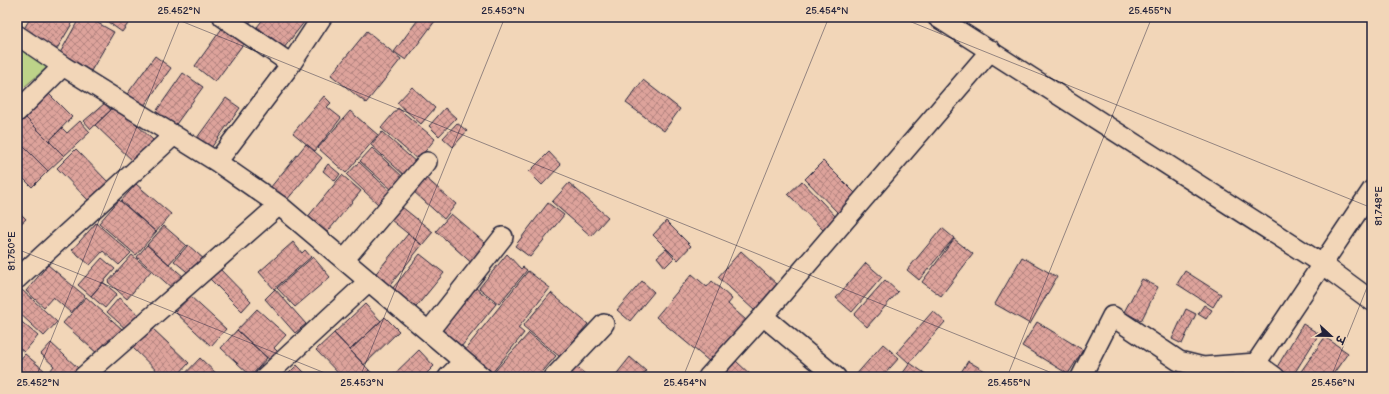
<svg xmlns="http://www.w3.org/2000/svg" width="1389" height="394" font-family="'Balsamiq Sans','Playpen Sans Deva',sans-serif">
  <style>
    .park { fill: #bdd389; stroke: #707a62 }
    .building { fill: url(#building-cross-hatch); stroke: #22223b }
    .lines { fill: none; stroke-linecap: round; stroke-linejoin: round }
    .minor-casing { stroke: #22223b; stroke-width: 22 }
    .minor { stroke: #f2d6b8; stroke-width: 19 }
    .ticks { fill: none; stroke: #22223b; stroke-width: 1; stroke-opacity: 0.45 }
    .neatline { fill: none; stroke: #22223b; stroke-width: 1.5 }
    .ticks-label { font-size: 10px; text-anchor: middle; fill: #22223b }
  </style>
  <defs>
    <pattern id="building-cross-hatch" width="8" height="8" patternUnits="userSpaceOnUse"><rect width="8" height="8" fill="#dda39b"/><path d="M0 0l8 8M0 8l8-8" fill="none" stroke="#b38480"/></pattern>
  </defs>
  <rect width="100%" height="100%" fill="#f2d6b8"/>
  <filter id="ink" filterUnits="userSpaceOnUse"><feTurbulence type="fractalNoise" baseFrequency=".025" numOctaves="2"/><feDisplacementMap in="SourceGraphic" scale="8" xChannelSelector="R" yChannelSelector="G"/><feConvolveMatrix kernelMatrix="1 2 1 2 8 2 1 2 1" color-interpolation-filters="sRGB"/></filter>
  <g filter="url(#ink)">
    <!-- park -->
    <path class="park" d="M17 42 57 59 17 93Z"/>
    <!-- building -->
    <path class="building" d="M31 17H76L55 52 22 32Z
      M80 17H87L114 32 91 71 60 53Z
      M101 17H133L122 32Z
      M236 17H254L248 25Z
      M265 17H308L284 48 257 27Z
      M420 17H438L406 60 394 52Z
      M223 27 244 43 215 82 195 66Z
      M367 31 401 59 366 103 331 75Z
      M155 56 171 68 142 109 125 97Z
      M183 73 203 87 174 127 155 113Z
      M643 80 680 109 664 131 626 103Z
      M412 87 435 108 421 124 397 103Z
      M46 91 72 117 49 141 23 115Z
      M324 96 331 103 327 107 341 118 315 151 293 133Z
      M226 98 240 108 208 152 194 142Z
      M105 103 111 110 91 129 84 121Z
      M116 105 154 141 134 162 95 125Z
      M398 108 435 139 418 160 381 128Z
      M445 108 456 118 439 136 429 126Z
      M350 111 378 135 346 173 318 148Z
      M23 115 64 156 48 171 17 140V122Z
      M80 121 90 132 64 156 49 141 62 128 67 133Z
      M457 123 467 131 453 147 443 138Z
      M382 132 417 163 405 176 371 145Z
      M17 140 48 171 32 187 17 172Z
      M306 144 322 158 286 201 270 188Z
      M372 148 404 178 392 190 360 161Z
      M76 149 109 183 89 201 57 168Z
      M549 152 561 165 542 185 529 172Z
      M823 161 858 196 839 214 805 179Z
      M359 162 391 192 379 205 347 175Z
      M328 164 340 174 335 181 323 171Z
      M342 175 361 191 325 235 306 219Z
      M425 177 456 204 444 219 413 191Z
      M802 181 838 219 825 232 788 194Z
      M569 183 608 217 591 236 552 202Z
      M136 184 171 214 156 232 121 201Z
      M119 200 156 232 136 255 99 223Z
      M548 203 564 215 530 257 515 246Z
      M402 207 433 232 422 245 391 220Z
      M17 210 26 219 17 227Z
      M451 214 491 248 475 266 436 231Z
      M666 221 691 246 678 260 653 235Z
      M96 223 131 253 119 265 103 251 90 265 72 250Z
      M164 226 186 245 169 264 147 245Z
      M942 228 954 238 919 280 907 270Z
      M408 234 422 245 387 289 373 277Z
      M954 239 973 254 941 296 922 282Z
      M293 242 302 253 305 250 311 257 274 289 259 272Z
      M147 245 184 277 173 289 137 257Z
      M188 245 205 260 192 276 174 261Z
      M666 249 674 258 665 267 657 257Z
      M741 251 778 285 755 311 718 277Z
      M420 254 444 273 412 312 389 293Z
      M507 254 521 269 523 267 527 270 499 304 479 288Z
      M132 255 151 271 127 299 108 282Z
      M313 257 330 277 295 307 277 288Z
      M1022 257 1057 277 1030 324 995 304Z
      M102 258 115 269 91 296 78 285Z
      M866 263 882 277 852 312 836 298Z
      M48 265 85 296 71 313 53 297 44 307 26 291Z
      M217 266 251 301 242 311 207 276Z
      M528 271 550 288 518 328 524 333 492 373 464 351Z
      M1185 271 1221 294 1213 307 1177 284Z
      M692 274 707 287 712 281 732 299 728 304 746 320 710 362 656 317Z
      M1142 279 1158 287 1141 321 1124 312Z
      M885 280 898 292 867 327 854 315Z
      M642 281 654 292 630 321 617 310Z
      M103 282 117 294 105 308 91 296Z
      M476 288 496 304 461 347 441 331Z
      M275 289 306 324 295 333 265 299Z
      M22 290 57 322 44 336 17 311V295Z
      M551 293 588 324 560 357 523 326Z
      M190 296 226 329 211 346 175 312Z
      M86 297 122 329 99 355 63 323Z
      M119 298 140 316 128 331 107 312Z
      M365 304 381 321 350 350 334 333Z
      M1204 305 1212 310 1206 319 1198 314Z
      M257 309 286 335 274 348 279 353 271 361 237 330Z
      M1186 309 1196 314 1182 344 1172 339Z
      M933 311 945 322 909 363 897 352Z
      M385 317 399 331 364 365 350 350Z
      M17 318 38 336 24 352 17 346Z
      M1037 322 1083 350 1068 374 1022 346Z
      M1303 324 1319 334 1292 377 1277 367Z
      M151 327 189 363 176 377H163L132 347Z
      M237 330 267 358 251 376 221 348Z
      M334 333 369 370 362 377H342L316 350Z
      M529 333 556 356 538 377H502L495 371Z
      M1325 337 1348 353 1331 377H1297Z
      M51 343 78 368 70 377H57L50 371 54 366 41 354Z
      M883 344 899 358 882 377H854Z
      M419 350 434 366 423 377H391Z
      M25 354 44 370 38 377H17V363Z
      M630 357 646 371 641 377H614Z
      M200 358 220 377H182Z
      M736 361 753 377H722Z
      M968 361 990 374 989 377H958Z
      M570 362 589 377H559Z
      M910 363 930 377H900Z
      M297 365 309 377H285Z
      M369 370 376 377H362Z"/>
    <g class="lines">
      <defs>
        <path id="minor" d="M223 17 291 64
          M937 17 1319 262 1372 301
          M17 35 63 66
          M17 112 63 66 217 162 279 205 482 377
          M217 162 291 64 322 17
          M344 260 427 162
          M17 279 173 136
          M763 316 836 377
          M429 331 503 237
          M83 377 279 205
          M265 377 369 281
          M448 377 463 362
          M554 377 604 324
          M708 377 763 316 991 50
          M1081 377 1112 316 1179 361 1203 367 1256 363
          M1275 377 1256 363 1372 190"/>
      </defs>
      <!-- minor casing -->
      <use href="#minor" class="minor-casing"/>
      <!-- minor -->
      <use href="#minor" class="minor"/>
    </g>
  </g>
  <!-- ticks -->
  <path class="ticks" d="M171 17 1062 377M899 17 1372 208M17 249 335 377M36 377 181 17M360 377 505 17M683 377 829 17M1007 377 1152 17M1331 377 1372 275"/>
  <!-- margin -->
  <rect width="1389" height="394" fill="none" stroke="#f2d6b8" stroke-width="44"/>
  <!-- north arrow -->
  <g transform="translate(1331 336) rotate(112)" stroke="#f2d6b8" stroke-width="3" paint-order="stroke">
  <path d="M0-3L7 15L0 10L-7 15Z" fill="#22223b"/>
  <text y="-6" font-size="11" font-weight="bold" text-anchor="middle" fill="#22223b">उ</text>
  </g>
  <rect x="22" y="22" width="1345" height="350" class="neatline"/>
  <g class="ticks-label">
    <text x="179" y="14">25.452°N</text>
    <text x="503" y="14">25.453°N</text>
    <text x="827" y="14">25.454°N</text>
    <text x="1150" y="14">25.455°N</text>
    <text transform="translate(1378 206) rotate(-90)" y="4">81.748°E</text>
    <text transform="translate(11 251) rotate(-90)" y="4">81.750°E</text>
    <text x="38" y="386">25.452°N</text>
    <text x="362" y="386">25.453°N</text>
    <text x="685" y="386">25.454°N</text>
    <text x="1009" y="386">25.455°N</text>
    <text x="1333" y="386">25.456°N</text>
  </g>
</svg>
